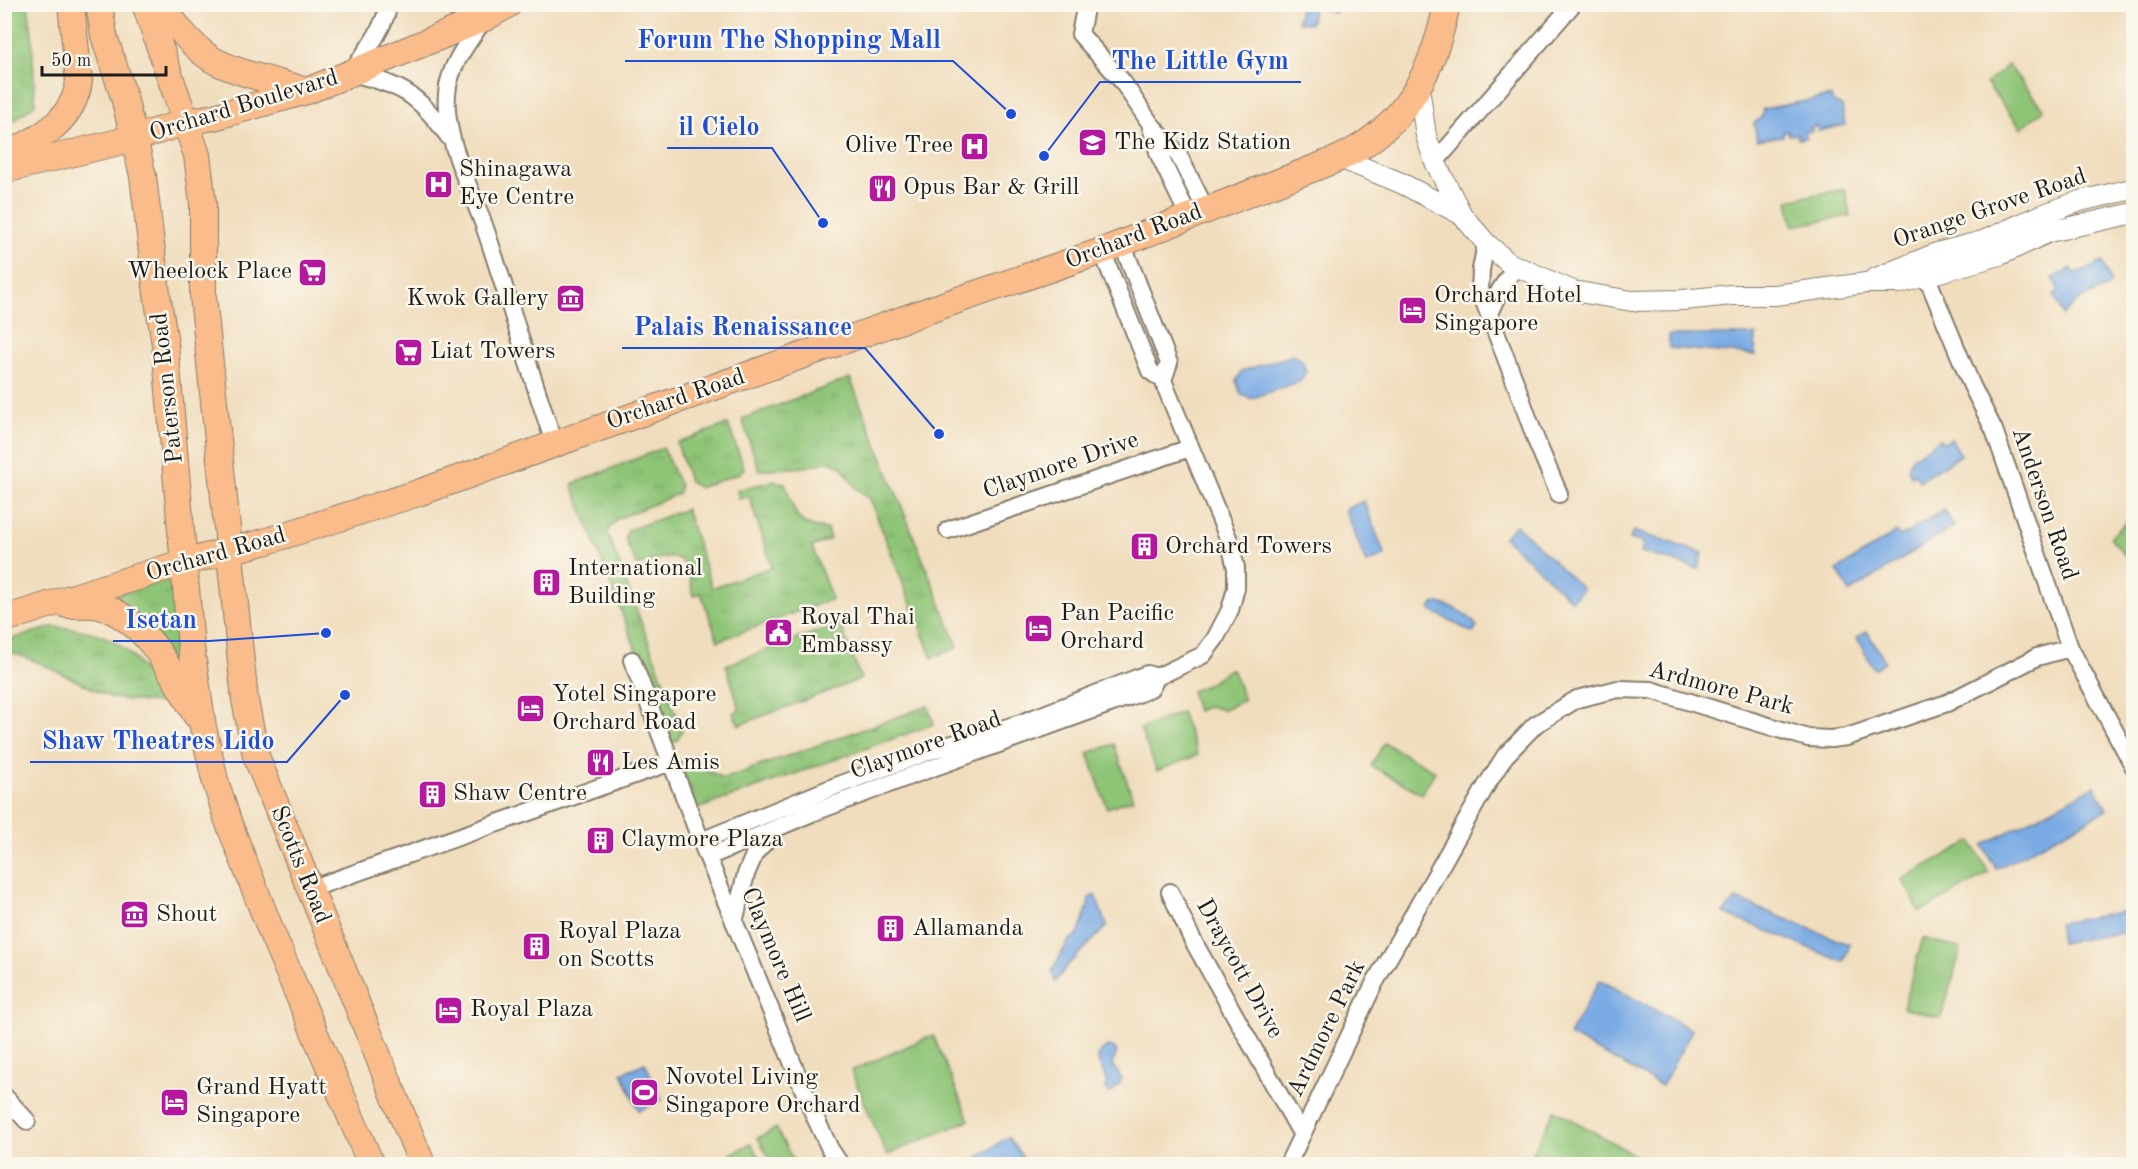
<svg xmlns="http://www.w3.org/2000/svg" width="2138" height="1169" font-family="'Old Standard TT',serif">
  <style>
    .grass { fill: url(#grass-tufts); stroke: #557049; stroke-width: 1.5 }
    .green { fill: #8ec476; stroke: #557049; stroke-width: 1.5 }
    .water { fill: #79aae4; stroke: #4a6380; stroke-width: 1.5 }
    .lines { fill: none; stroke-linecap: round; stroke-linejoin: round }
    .minor-casing { stroke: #867c6c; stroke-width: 20 }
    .tertiary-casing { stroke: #867c6c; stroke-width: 22 }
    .primary-casing { stroke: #867c6c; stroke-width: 28 }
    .minor { stroke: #fff; stroke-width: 16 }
    .tertiary { stroke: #fff; stroke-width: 20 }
    .primary { stroke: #f9bc8a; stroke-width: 26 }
    .labels { text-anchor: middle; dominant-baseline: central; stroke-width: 5; stroke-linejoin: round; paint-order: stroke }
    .street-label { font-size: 24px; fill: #1c1c1c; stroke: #fbf7ec }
    .poi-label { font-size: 24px; fill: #1c1c1c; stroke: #fbf7ec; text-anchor: start }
    .leader { fill: none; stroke: #1d4ed8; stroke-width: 2 }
    .callout-dot { fill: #1d4ed8; stroke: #fbf7ec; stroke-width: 2 }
    .callout-label { font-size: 26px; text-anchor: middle; font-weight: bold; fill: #1d4ed8; stroke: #fbf7ec; stroke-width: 5; stroke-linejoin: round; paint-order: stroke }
  </style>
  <defs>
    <pattern id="grass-tufts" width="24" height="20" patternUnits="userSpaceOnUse" patternTransform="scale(1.5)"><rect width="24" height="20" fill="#8ec476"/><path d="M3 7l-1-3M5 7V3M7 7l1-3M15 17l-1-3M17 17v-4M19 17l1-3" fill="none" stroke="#7aa866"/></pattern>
  </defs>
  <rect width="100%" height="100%" fill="#fbf7ec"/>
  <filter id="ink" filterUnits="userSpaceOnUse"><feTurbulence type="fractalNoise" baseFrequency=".0167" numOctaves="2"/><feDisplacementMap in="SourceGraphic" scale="12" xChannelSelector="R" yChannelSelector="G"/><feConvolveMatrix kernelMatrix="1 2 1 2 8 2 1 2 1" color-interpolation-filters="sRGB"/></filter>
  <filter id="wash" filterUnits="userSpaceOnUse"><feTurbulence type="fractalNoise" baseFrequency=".008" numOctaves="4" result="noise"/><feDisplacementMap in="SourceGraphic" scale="24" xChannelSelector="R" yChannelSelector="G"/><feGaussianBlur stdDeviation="1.35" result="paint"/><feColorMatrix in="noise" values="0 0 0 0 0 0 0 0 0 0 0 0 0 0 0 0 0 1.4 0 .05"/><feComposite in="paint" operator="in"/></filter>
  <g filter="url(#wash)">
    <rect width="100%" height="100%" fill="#f0ddbd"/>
    <!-- grass -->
    <path class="grass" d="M4 5H28L32 33 35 104 15 120 5 122Z
      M850 378 958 647 932 658 870 499 855 487 841 466 829 461 805 467 759 470 742 419Z
      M728 424 744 468 740 473 699 488 689 481 677 443Z
      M663 448 680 486 678 494 617 519 607 532 682 730 678 739 672 743 572 484Z
      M772 481 785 483C795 511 794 527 827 529L830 539 812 547 832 599 718 641 701 593 693 596C691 587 690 570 684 563 673 550 649 562 637 566L625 539 628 530 686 509 712 588 772 567 749 496 739 499 737 490Z
      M185 562 203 727 165 662 97 605Z
      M840 623 861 679 739 725 733 713 740 710 726 665Z
      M52 627C118 630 133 650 164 704L112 698 40 663 5 650V641Z
      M928 706 934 724 697 809 679 762 696 756 702 766 723 779Z"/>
    <!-- green -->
    <path class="green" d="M2008 65 2044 110 2021 128 1986 83Z
      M1845 189 1850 216 1793 226 1788 200Z
      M2133 517V550L2126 557 2110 537Z
      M1229 669 1233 671 1244 700 1222 710 1209 706 1197 711 1191 691 1207 685Z
      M1181 712 1198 755 1157 771 1140 729Z
      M1384 743 1435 771 1422 794 1371 766Z
      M1114 744 1133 799 1107 808 1088 753Z
      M1971 841 1989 873 1920 912 1902 879Z
      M1923 938 1961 949 1941 1018 1903 1008Z
      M933 1035 969 1120 887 1155 851 1071Z
      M1555 1110 1638 1157 1633 1164H1526Z
      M776 1128 795 1164H773L758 1138Z
      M751 1143 763 1164H734L729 1155Z"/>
    <!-- water -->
    <path class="water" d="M1301 5V4L1338 5 1336 13 1314 7 1310 24 1297 21Z
      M1831 96 1833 102 1842 106 1845 125 1818 131 1817 126 1811 128 1812 131 1805 132 1806 137 1798 139 1797 134 1789 135 1788 131 1783 132V136L1757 140 1754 123C1761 120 1763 116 1763 109Z
      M2103 262 2111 285 2079 300 2063 315 2054 294 2059 291 2053 278 2071 268 2076 274Z
      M1669 335H1756L1755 355 1669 348Z
      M1293 355 1302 360 1306 371 1301 381 1250 399 1241 394 1236 381 1242 371Z
      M1951 438 1961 455 1919 481 1915 474 1911 476 1908 467 1913 457 1940 439 1943 443Z
      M1364 501 1385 556 1366 563 1345 509Z
      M1944 510 1954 526 1850 592 1837 570 1896 532 1900 537Z
      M1516 525 1583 589 1572 601 1504 537Z
      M1633 531 1703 553 1698 569 1641 552 1644 543 1630 539Z
      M1439 603C1454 607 1469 614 1477 627L1473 633 1430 610 1433 604Z
      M1867 631 1885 662 1874 669 1857 638Z
      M2095 786 2107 810 1996 869 1983 845Z
      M1095 895 1107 926 1068 965 1055 982 1052 971 1069 940 1078 935 1088 906 1089 898Z
      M1736 899 1850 945 1843 962 1723 913Z
      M2133 910V931L2061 943 2058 923Z
      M1600 980 1692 1030 1662 1086 1569 1035Z
      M1109 1046C1123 1049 1114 1057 1112 1065L1119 1074 1121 1080 1118 1086 1111 1093 1105 1090C1105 1087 1106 1084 1106 1081 1104 1066 1087 1059 1109 1046Z
      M645 1063 662 1100 639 1111 622 1073Z
      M1008 1137 1026 1162 1023 1164H968Z"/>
  </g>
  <g filter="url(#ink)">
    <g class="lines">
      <defs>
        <path id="minor" d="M389 4C383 31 366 51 351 73 402 85 418 94 449 137
          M445 4 485 18C469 41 449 65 447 94 443 140 473 191 487 234 510 303 530 373 554 442
          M1086 4 1080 34 1122 81 1150 123 1179 156 1206 210
          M1151 127 1159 155 1189 217
          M1435 162 1573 4
          M1486 243 1481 270 1480 291 1517 387 1536 440 1559 494
          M1102 251 1150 371 1163 380
          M1932 264 1926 275 1972 386 1994 430 2070 648 2134 767
          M1489 313 1500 290 1515 267
          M948 530 1190 448
          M632 660 701 841 814 1115 830 1149 840 1164
          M701 841 836 786 933 750 1021 723 1147 674 1157 677
          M708 857 812 813 913 775 1140 693 1151 688 1157 677 1203 655 1215 639 1230 610 1236 588V568L1229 540 1168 393 1163 380 1169 363 1122 243
          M310 889 671 762
          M1170 892 1192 939 1302 1135
          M734 922 746 874 755 853 774 832
          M4 1096 27 1121
          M1288 1164 1375 982 1486 786 1505 756 1535 725 1577 699 1618 689 1651 690 1808 738 1831 739 1847 737 1947 703 2037 657 2070 648"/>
        <path id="tertiary" d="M1419 87 1426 136 1435 162 1462 215 1486 243 1509 263 1573 291 1632 301 1683 300 1732 295H1775L1866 283H1900L2000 255 2049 232 2134 213
          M1340 158 1401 183 1462 215
          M1874 279 1937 253 1983 241 2034 218 2080 201 2128 190H2134"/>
        <path id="primary" d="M99 4 104 36 124 97 143 176 157 294 165 344 191 647 203 727 215 780 228 821 273 936 371 1164
          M145 4 197 155 203 203V296L245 700 256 756 422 1164
          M161 4C175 24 188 42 207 56 226 71 282 83 307 91
          M4 156C38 140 74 121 79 81L71 4
          M4 170 135 138 186 122 214 117 307 91 485 18 509 4
          M67 605C77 605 90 604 100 606 148 620 173 675 196 715
          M4 619 185 562 264 542 418 493 949 303 1102 251 1340 158C1405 127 1433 73 1447 4"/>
      </defs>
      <!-- minor casing -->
      <use href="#minor" class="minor-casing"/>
      <!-- tertiary casing -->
      <use href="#tertiary" class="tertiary-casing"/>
      <!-- primary casing -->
      <use href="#primary" class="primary-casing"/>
      <!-- minor -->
      <use href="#minor" class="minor"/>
      <!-- tertiary -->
      <use href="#tertiary" class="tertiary"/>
      <!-- primary -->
      <use href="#primary" class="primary"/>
    </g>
  </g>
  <!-- icons -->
  <defs>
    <symbol id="school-square" viewBox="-11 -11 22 22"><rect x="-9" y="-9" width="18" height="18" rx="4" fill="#b5179e" stroke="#fbf7ec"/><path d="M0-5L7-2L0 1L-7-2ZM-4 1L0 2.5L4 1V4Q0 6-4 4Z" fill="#fff"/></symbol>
    <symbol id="hospital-square" viewBox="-11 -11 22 22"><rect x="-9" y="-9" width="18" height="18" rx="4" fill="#b5179e" stroke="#fbf7ec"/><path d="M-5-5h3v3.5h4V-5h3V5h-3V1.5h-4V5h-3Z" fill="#fff"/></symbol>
    <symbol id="restaurant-square" viewBox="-11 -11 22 22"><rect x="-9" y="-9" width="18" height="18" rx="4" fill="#b5179e" stroke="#fbf7ec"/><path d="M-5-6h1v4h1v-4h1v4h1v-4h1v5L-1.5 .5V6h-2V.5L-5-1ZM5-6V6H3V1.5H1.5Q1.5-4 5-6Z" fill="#fff"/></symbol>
    <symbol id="supermarket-square" viewBox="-11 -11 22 22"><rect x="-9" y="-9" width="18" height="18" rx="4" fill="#b5179e" stroke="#fbf7ec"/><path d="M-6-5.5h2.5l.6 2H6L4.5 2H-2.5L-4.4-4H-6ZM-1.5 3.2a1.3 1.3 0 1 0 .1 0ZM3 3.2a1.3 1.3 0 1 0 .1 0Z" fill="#fff"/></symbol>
    <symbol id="museum-square" viewBox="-11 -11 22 22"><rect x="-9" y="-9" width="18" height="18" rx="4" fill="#b5179e" stroke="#fbf7ec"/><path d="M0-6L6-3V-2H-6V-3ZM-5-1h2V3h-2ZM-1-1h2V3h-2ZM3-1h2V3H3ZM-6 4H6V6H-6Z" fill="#fff"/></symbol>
    <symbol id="hotel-square" viewBox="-11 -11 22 22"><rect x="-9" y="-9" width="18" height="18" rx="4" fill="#b5179e" stroke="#fbf7ec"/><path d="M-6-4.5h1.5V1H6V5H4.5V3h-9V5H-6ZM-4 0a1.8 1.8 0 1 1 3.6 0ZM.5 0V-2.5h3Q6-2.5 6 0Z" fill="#fff"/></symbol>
    <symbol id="building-square" viewBox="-11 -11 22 22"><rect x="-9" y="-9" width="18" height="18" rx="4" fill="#b5179e" stroke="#fbf7ec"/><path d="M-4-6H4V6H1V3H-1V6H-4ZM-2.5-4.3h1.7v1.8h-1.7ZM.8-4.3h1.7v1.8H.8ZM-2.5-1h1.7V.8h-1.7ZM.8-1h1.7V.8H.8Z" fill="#fff"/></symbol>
    <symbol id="civic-square" viewBox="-11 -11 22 22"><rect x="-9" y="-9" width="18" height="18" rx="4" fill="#b5179e" stroke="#fbf7ec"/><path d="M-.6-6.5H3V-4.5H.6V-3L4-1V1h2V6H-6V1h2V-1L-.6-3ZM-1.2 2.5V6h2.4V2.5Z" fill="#fff"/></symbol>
    <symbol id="stadium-square" viewBox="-11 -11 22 22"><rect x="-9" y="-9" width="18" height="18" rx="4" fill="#b5179e" stroke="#fbf7ec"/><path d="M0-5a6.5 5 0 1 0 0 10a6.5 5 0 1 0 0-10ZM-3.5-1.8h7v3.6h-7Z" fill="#fff"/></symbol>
  </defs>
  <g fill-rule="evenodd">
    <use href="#school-square" x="1076" y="126" width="33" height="33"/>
    <use href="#hospital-square" x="958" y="130" width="33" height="33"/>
    <use href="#hospital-square" x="422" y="168" width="33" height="33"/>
    <use href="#restaurant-square" x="866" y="172" width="33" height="33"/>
    <use href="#supermarket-square" x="296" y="256" width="33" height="33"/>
    <use href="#museum-square" x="554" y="282" width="33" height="33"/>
    <use href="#hotel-square" x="1396" y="294" width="33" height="33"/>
    <use href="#supermarket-square" x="392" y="336" width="33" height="33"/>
    <use href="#building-square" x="1128" y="530" width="33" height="33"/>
    <use href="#building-square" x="530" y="566" width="33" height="33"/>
    <use href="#hotel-square" x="1022" y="612" width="33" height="33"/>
    <use href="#civic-square" x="762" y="616" width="33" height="33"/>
    <use href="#hotel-square" x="514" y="692" width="33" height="33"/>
    <use href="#restaurant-square" x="584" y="746" width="33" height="33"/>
    <use href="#building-square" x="416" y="778" width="33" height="33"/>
    <use href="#building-square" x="584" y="824" width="33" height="33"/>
    <use href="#museum-square" x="118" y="898" width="33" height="33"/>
    <use href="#building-square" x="874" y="912" width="33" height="33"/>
    <use href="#building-square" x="520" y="930" width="33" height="33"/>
    <use href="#hotel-square" x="432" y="994" width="33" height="33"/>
    <use href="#stadium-square" x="628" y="1076" width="33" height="33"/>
    <use href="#hotel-square" x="158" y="1086" width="33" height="33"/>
  </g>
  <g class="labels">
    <!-- street labels -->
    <g class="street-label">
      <text transform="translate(244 106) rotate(-17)">Orchard Boulevard</text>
      <text transform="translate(1990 209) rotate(-19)">Orange Grove Road</text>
      <text transform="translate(1134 237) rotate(-21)">Orchard Road</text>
      <text transform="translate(168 388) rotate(-96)">Paterson Road</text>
      <text transform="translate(676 400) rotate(-19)">Orchard Road</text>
      <text transform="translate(1061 466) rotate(-19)">Claymore Drive</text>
      <text transform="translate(2044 504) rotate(71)">Anderson Road</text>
      <text transform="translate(216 555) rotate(-16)">Orchard Road</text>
      <text transform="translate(1721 689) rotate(15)">Ardmore Park</text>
      <text transform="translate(926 746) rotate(-20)">Claymore Road</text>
      <text transform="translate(300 865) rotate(68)">Scotts Road</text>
      <text transform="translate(775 955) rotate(67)">Claymore Hill</text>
      <text transform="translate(1239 969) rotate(61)">Draycott Drive</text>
      <text transform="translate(1327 1029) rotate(-64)">Ardmore Park</text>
    </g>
    <!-- poi labels -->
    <g class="poi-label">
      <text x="1114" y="143">The Kidz Station</text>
      <text x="953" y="146" text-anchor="end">Olive Tree</text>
      <text x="459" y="170">Shinagawa<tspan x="459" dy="28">Eye Centre</tspan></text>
      <text x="903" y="188">Opus Bar &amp; Grill</text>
      <text x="292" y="272" text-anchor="end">Wheelock Place</text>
      <text x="1434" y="296">Orchard Hotel<tspan x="1434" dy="28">Singapore</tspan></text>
      <text x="549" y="299" text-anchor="end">Kwok Gallery</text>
      <text x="430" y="352">Liat Towers</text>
      <text x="1165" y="547">Orchard Towers</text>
      <text x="568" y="569">International<tspan x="568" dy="28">Building</tspan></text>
      <text x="1060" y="614">Pan Pacific<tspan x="1060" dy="28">Orchard</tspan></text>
      <text x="800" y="618">Royal Thai<tspan x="800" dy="28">Embassy</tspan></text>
      <text x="552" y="695">Yotel Singapore<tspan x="552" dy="28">Orchard Road</tspan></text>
      <text x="621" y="763">Les Amis</text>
      <text x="453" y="794">Shaw Centre</text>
      <text x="621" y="840">Claymore Plaza</text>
      <text x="156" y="915">Shout</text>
      <text x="912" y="929">Allamanda</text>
      <text x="558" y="932">Royal Plaza<tspan x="558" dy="28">on Scotts</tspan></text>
      <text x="470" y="1010">Royal Plaza</text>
      <text x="665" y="1078">Novotel Living<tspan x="665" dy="28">Singapore Orchard</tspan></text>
      <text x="196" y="1088">Grand Hyatt<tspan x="196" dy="28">Singapore</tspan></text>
    </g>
  </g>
  <!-- callouts -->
  <path class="leader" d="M1011 114L953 61H625M1044 156L1100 82H1301M823 223L772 148H667M939 434L865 348H622M326 633L209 641H113M345 695L287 762H30"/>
  <g class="callout-dot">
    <circle cx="1011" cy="114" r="6"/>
    <circle cx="1044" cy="156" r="6"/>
    <circle cx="823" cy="223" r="6"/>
    <circle cx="939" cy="434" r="6"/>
    <circle cx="326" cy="633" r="6"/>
    <circle cx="345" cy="695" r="6"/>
  </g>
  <g class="callout-label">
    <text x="789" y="48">Forum The Shopping Mall</text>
    <text x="1200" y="69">The Little Gym</text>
    <text x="719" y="135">il Cielo</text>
    <text x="743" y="335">Palais Renaissance</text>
    <text x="161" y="628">Isetan</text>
    <text x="158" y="749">Shaw Theatres Lido</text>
  </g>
  <!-- margin -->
  <rect width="2138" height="1169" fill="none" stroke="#fbf7ec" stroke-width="24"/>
  <!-- scale -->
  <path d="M42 66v9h124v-9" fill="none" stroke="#1c1c1c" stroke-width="3"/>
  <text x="51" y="66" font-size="18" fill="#1c1c1c" stroke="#fbf7ec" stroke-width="4.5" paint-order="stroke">50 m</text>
</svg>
